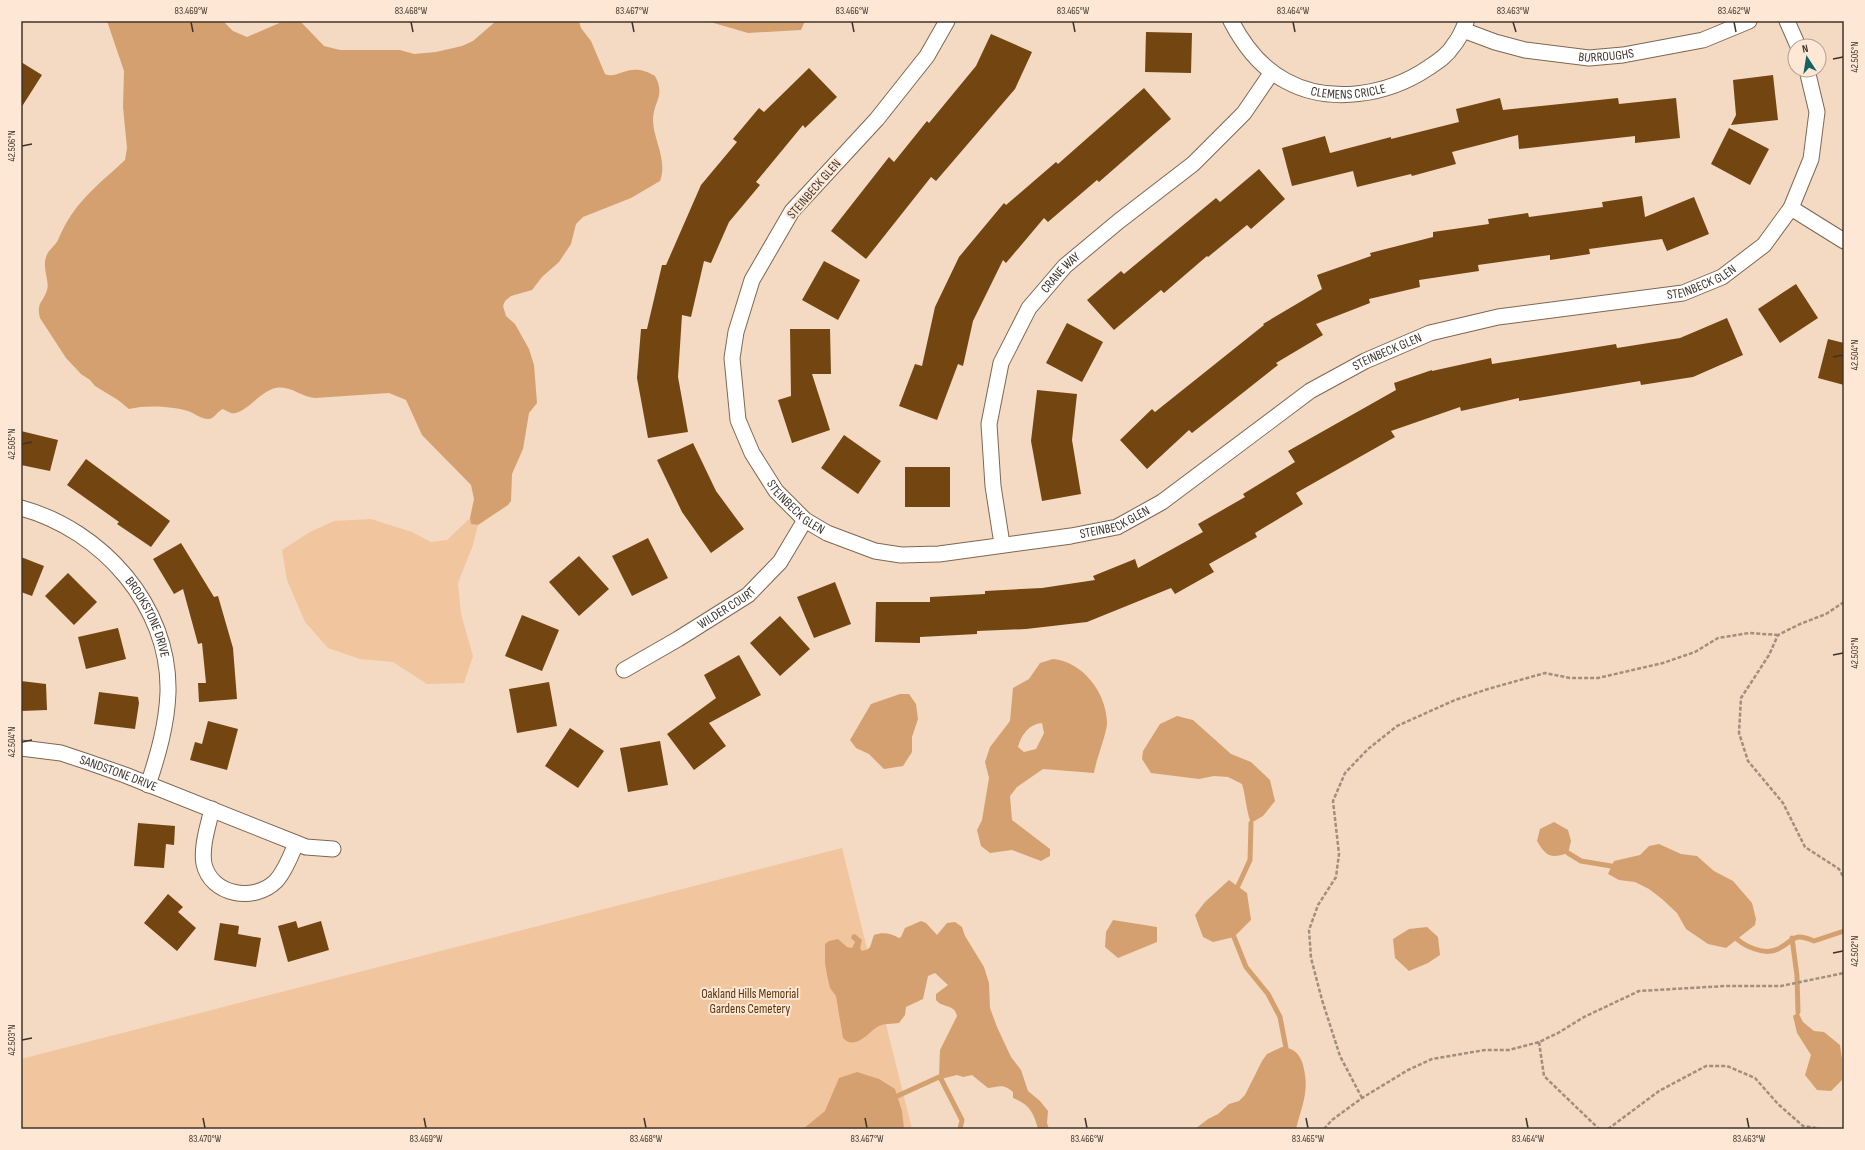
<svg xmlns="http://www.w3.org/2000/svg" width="1865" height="1150" font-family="'Sofia Sans Condensed',sans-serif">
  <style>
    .green { fill: #f1c59e }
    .water { fill: #d5a06f; fill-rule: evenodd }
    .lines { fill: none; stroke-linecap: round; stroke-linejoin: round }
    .stream { stroke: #d5a06f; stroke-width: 5 }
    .building { fill: #734510 }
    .minor-casing { stroke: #7e6752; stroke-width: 17 }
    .path { stroke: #a18e7d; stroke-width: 2.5; stroke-dasharray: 4 2; stroke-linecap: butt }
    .minor { stroke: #fff; stroke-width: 15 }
    .ticks { fill: none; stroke: #3e332a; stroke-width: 1.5 }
    .labels { text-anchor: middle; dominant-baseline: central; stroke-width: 4; stroke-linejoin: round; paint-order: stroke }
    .street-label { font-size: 13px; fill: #3e332a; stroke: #fee8d5 }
    .park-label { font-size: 13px; fill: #56320b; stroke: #fee8d5 }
    .neatline { fill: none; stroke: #3e332a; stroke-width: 1.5 }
    .ticks-label { font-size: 10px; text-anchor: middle; fill: #3e332a }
  </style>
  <rect width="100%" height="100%" fill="#f4dac2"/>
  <!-- green -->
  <path class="green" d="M470 518 471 524 478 525 473 545 458 583 461 614 473 656 464 683 427 684 393 662 360 659 328 648 305 622 287 580 282 550 310 532 334 521 371 519 412 532 431 542 447 540Z
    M842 848 912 1129H21V1059Z"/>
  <!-- water -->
  <path class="water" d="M107 21H223L233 31 247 37 284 21H300L324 46 340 50H400L414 54 436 52 462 46 473 41 496 21H579L581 28 591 41 605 74C618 80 630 60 655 76 666 96 653 102 653 120 653 139 668 160 660 181L631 198 583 217 576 224 571 244 559 262 542 277 532 290 511 296 505 301 503 306 506 316 515 324 529 349 534 365 537 403 529 413 523 449 512 474 511 501 508 505 478 525 471 524 470 518 474 499 471 485 422 435 406 400 389 393 315 398C301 397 290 385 276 388 261 390 244 416 231 413 228 412 225 410 223 409 217 411 215 419 208 419 201 419 194 413 188 411 171 406 145 405 129 409L118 400 95 386 90 380 81 374 66 358 40 318C36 302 43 303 47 290 50 282 42 268 46 257 48 250 55 246 58 240 74 202 96 187 125 160L127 148 123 107 124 71Z
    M707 21H805L801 30 748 33Z
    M1053 659C1083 662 1106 692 1107 722 1108 730 1096 760 1094 773L1043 769 1017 787 1010 796 1012 820 1050 849V856L1041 861 1012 850 990 853 981 846 977 830 982 820 989 778 985 762 990 747 1010 721 1013 688 1029 679 1040 663ZM1042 723 1044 733 1036 749 1024 752 1018 747C1021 735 1029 724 1042 723Z
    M900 694H909L916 704 918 719 912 737V752L903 766 884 769 869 754 856 748 850 740 871 704Z
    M1177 716 1193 720 1231 754 1251 762 1270 780 1275 801 1263 816 1251 823C1246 810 1246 797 1242 784L1228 777 1214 776 1199 779 1151 773 1142 759 1143 751 1160 724Z
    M1554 822 1568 830 1571 841 1568 853C1550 859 1546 856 1537 841L1540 829Z
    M1659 844 1681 854 1697 856 1714 871 1733 881 1752 903 1756 919 1755 925 1726 948 1708 944 1686 929 1677 913 1662 899 1649 889 1635 882 1619 880 1608 874 1614 861 1640 855 1649 846Z
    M1229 880 1247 893 1251 920 1234 937 1213 942 1203 937 1195 915 1205 902Z
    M1113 920 1157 927V942L1118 958 1105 947 1106 932Z
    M921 921 926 923 937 935 947 923 955 922 962 927 965 936 984 967 989 983 990 1008 997 1027 1011 1057 1021 1070 1028 1091 1040 1101 1048 1111 1047 1123 1049 1129H1038C1034 1113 1029 1104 1013 1098V1092C1003 1083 999 1087 988 1088L972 1075 963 1077 957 1075 941 1079 939 1077 940 1050 957 1016C955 1004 942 1008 936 1000V994L948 985 935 973 928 976 923 999 906 1007 905 1015 899 1023C892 1024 884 1023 877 1027 868 1033 855 1051 843 1038L836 996 830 988 827 975 825 963V944L829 941 838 939 847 947 852 948 855 942 851 938 852 935 855 934 862 940 860 948 862 951C873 949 870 944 874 935 882 932 891 933 899 938L901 937 905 928Z
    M1427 927 1438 937 1440 955 1428 963 1409 971 1395 958 1393 939 1409 929Z
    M1798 1012 1803 1022 1814 1031 1824 1032 1840 1045 1842 1059V1080L1831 1091 1817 1090 1805 1075 1811 1055 1797 1033 1793 1016Z
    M1282 1047C1294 1048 1300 1054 1303 1065 1310 1091 1302 1105 1296 1129H1195L1208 1119 1218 1114 1229 1104 1239 1101 1245 1095 1262 1061 1267 1054Z
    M857 1072 879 1079 895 1089 902 1111 904 1129H803L825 1111 839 1078Z"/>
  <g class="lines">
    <!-- stream -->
    <path class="stream" d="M1568 853 1581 861 1617 867
      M1238 886 1250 860 1251 823
      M1733 935C1742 946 1765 956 1778 949 1796 940 1792 932 1814 941L1844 931
      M1234 937 1246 967 1268 994 1280 1017 1286 1048
      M1792 938 1797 976 1798 1012
      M941 1079 962 1120 960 1129
      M893 1098 939 1077"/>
  </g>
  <!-- building -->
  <path class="building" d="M1146 32 1192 33 1191 73 1145 72Z
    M991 34 1032 52 1015 89 936 181 931 177 866 259 831 231 889 157 894 162 927 121 929 123 976 66Z
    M21 62 42 75 21 108Z
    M809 68 837 97 805 128 803 125 756 182 760 185 729 222 711 263 704 261 691 317 682 315 678 377 688 432 648 438 637 378 641 329H647L662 265H666L701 185 737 142 733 139 759 108 764 112Z
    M1773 75 1778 120 1731 125 1736 115 1733 80Z
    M1144 88 1171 119 1099 182 1097 180 1048 222 1044 218 1006 263 1003 260 973 321 963 366 958 364 937 420 899 406 915 364 922 366 935 307 959 257 1004 203 1006 205 1056 162 1058 164Z
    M1500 98 1503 110 1618 98 1619 104 1676 98 1680 138 1635 143V136L1519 149 1518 135 1452 152 1456 164 1412 176 1411 174 1357 187 1353 171 1292 186 1282 148 1325 136 1330 153 1391 137V139L1459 122 1456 109Z
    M1729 128 1769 149 1750 185 1711 164Z
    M1259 169 1285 199 1251 229 1247 225 1208 257 1207 256 1164 293 1161 290 1114 330 1087 300 1121 271 1124 274 1216 198 1220 202Z
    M1642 196 1645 217 1694 197 1709 234 1667 251 1662 239 1589 249 1590 254 1550 260V255L1478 265 1479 271 1419 280 1420 287 1369 299 1370 303 1316 324 1323 335 1276 363 1278 365 1192 433 1189 430 1147 469 1120 440 1152 409 1155 412 1264 325 1263 324 1322 289 1317 275 1371 256 1370 253 1433 237V232L1489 224 1488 219 1528 213 1529 217 1603 207 1602 202Z
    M824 261 860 280 838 320 802 300Z
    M1796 284 1818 318 1780 343 1758 309Z
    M1727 318 1743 355 1693 377 1641 385 1640 381 1519 401V398L1461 411 1460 407 1391 431 1395 437 1296 493 1303 504 1255 533 1257 537 1209 564 1214 572 1175 594 1171 588 1087 622 1026 629 977 631V634L920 637V643L875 642 876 602H930V597L985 594V591L1042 588 1095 580 1093 576 1135 559 1138 568 1203 532 1198 524 1245 497 1243 494 1295 462 1288 451 1396 390 1394 383 1432 370V371L1491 358 1492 364 1616 344 1617 348 1680 338Z
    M1067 323 1103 342 1082 382 1046 363Z
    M790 329H830L831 374H812L830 430 792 443 778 400 791 396Z
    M1828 339 1844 343V385L1818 378Z
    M1037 390 1077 394 1072 440 1081 494 1042 501 1031 441Z
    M21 431 58 440 50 471 21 465Z
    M844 435 881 461 858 494 821 468Z
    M693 443 716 491 744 529 711 553 682 512 657 460Z
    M86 459 170 521 151 547 117 524 119 522 67 485Z
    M905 467H950V507H905Z
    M648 538 668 578 632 596 612 556Z
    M181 543 214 597 218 596 233 648 237 699 199 702 198 683H206L202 643 198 644 183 589 174 594 153 559Z
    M579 556 609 589 579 616 549 582Z
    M21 557 44 566 32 596 21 592Z
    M68 573 97 602 74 625 45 596Z
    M835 582 851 624 814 638 797 597Z
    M522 615 559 630 542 671 505 656Z
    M780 616 810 649 780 676 750 643Z
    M118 628 126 659 86 669 78 637Z
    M739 655 761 695 709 723 726 746 694 770 667 734 716 698 704 675Z
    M21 681 46 684 47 710 21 711Z
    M549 682 557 726 517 733 509 689Z
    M99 692 138 697 139 703 135 729 94 724Z
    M208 721 238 729 227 770 190 760 195 742 202 744Z
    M570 728 604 751 578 788 545 766Z
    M660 741 668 785 628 792 620 748Z
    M138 823 175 826 174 845 166 844 164 868 134 866Z
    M168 894 183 907 178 912 196 928 177 951 144 923Z
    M296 921 298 928 321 921 329 950 288 962 278 926Z
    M220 923 239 926 238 934 261 938 256 967 214 960Z"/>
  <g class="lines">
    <defs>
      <g id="minor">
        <path id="s1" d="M947 21 927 56 877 119 792 211 752 280 736 332 732 358 738 420 752 453 776 491 805 520 827 533 875 551 901 555 939 554 1071 536 1117 527 1162 502 1310 391 1365 361 1430 333 1498 317 1683 293 1722 277 1764 245 1791 208 1811 159 1817 112 1807 70"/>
        <path id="s2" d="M1231 21C1244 46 1261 68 1286 81 1330 105 1388 95 1428 68 1437 62 1447 56 1453 46 1459 39 1463 30 1466 22"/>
        <path d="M1787 21 1798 46"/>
        <path id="s3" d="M1463 30 1495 42 1525 50 1589 58 1623 55 1703 40 1749 21"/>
        <path d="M1791 208 1844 241"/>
        <path id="s4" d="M21 508C102 530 170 606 168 692 167 724 158 755 148 785"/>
        <path id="s5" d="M1002 544 993 486 989 424 1001 363 1029 308 1065 266 1119 221 1193 164 1244 113 1272 72"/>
        <path id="s6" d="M624 670 678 639 748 595 780 562 805 520"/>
        <path id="s7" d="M21 748 61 753 88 762 125 775 306 847 333 849"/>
        <path d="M212 809C208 826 201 847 204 864 211 895 254 903 276 881 285 871 291 856 296 843"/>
      </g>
    </defs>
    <!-- minor casing -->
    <use href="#minor" class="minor-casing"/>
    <!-- path -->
    <path class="path" d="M1844 602 1826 614 1800 624 1778 635 1769 655 1741 698 1739 733 1748 761 1783 803 1805 847 1839 869 1844 878
      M1539 1042 1544 1076 1599 1129
      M1362 1098 1340 1056 1322 1000 1311 958 1309 930 1318 905 1336 877 1339 854 1333 801 1345 773 1368 749 1397 726 1455 700 1488 689 1545 673 1570 678H1598L1663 663 1695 652 1718 638 1749 633 1778 635
      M1324 1129 1332 1120 1362 1098 1408 1070 1432 1059 1485 1050H1509L1539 1042 1558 1033 1584 1017 1639 991 1725 986H1781L1844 973
      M1608 1129 1659 1091 1706 1066H1727L1755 1078 1778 1104 1803 1126 1821 1129"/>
    <!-- minor -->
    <use href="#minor" class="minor"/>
  </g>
  <!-- ticks -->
  <path class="ticks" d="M191 22 193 32M411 22 413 32M632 22 634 32M852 22 854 32M1073 22 1075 32M1293 22 1295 32M1513 22 1516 32M1734 22 1736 32M1833 59 1843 57M22 146 32 144M1833 357 1843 355M22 444 32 442M1833 655 1843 653M22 742 32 740M1833 953 1843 951M22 1040 32 1038M203 1118 205 1128M424 1118 426 1128M644 1118 646 1128M865 1118 867 1128M1085 1118 1087 1128M1306 1118 1308 1128M1526 1118 1528 1128M1747 1118 1749 1128"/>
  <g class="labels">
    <!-- street labels -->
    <g class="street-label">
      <text stroke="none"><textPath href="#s3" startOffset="147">BURROUGHS</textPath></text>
      <text stroke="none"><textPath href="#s2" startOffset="147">CLEMENS CRICLE</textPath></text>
      <text transform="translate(814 189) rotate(-49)">STEINBECK GLEN</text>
      <text stroke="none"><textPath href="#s5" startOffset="292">CRANE WAY</textPath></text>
      <text stroke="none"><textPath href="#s1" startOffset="1559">STEINBECK GLEN</textPath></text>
      <text stroke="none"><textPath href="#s1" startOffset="1235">STEINBECK GLEN</textPath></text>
      <text stroke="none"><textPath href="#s1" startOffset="575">STEINBECK GLEN</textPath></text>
      <text stroke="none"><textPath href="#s1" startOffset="911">STEINBECK GLEN</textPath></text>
      <text stroke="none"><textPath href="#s6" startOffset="120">WILDER COURT</textPath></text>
      <text stroke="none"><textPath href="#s4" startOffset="174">BROOKSTONE DRIVE</textPath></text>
      <text stroke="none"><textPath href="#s7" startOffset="101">SANDSTONE DRIVE</textPath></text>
    </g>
    <!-- park labels -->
    <g class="park-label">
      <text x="750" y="994">Oakland Hills Memorial<tspan x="750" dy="15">Gardens Cemetery</tspan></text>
    </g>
  </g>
  <!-- border -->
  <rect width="1865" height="1150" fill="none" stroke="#fee8d5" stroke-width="44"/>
  <!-- north arrow -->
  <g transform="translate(1807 58) rotate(348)"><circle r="19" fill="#fee8d5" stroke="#b1a091"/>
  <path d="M0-3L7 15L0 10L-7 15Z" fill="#136363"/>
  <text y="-6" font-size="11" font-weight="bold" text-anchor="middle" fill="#3e332a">N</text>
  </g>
  <rect x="22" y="22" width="1821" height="1106" class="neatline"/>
  <g class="ticks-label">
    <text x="191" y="14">83.469°W</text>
    <text x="411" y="14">83.468°W</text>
    <text x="632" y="14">83.467°W</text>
    <text x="852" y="14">83.466°W</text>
    <text x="1073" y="14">83.465°W</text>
    <text x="1293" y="14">83.464°W</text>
    <text x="1513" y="14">83.463°W</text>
    <text x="1734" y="14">83.462°W</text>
    <text transform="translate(1854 57) rotate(-90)" y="4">42.505°N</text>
    <text transform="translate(11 146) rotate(-90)" y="4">42.506°N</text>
    <text transform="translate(1854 355) rotate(-90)" y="4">42.504°N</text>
    <text transform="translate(11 444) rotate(-90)" y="4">42.505°N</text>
    <text transform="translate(1854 653) rotate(-90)" y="4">42.503°N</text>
    <text transform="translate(11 742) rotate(-90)" y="4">42.504°N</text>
    <text transform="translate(1854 951) rotate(-90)" y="4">42.502°N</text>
    <text transform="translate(11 1040) rotate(-90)" y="4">42.503°N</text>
    <text x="205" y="1142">83.470°W</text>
    <text x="426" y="1142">83.469°W</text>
    <text x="646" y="1142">83.468°W</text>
    <text x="867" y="1142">83.467°W</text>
    <text x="1087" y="1142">83.466°W</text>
    <text x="1308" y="1142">83.465°W</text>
    <text x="1528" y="1142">83.464°W</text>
    <text x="1749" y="1142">83.463°W</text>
  </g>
</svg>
